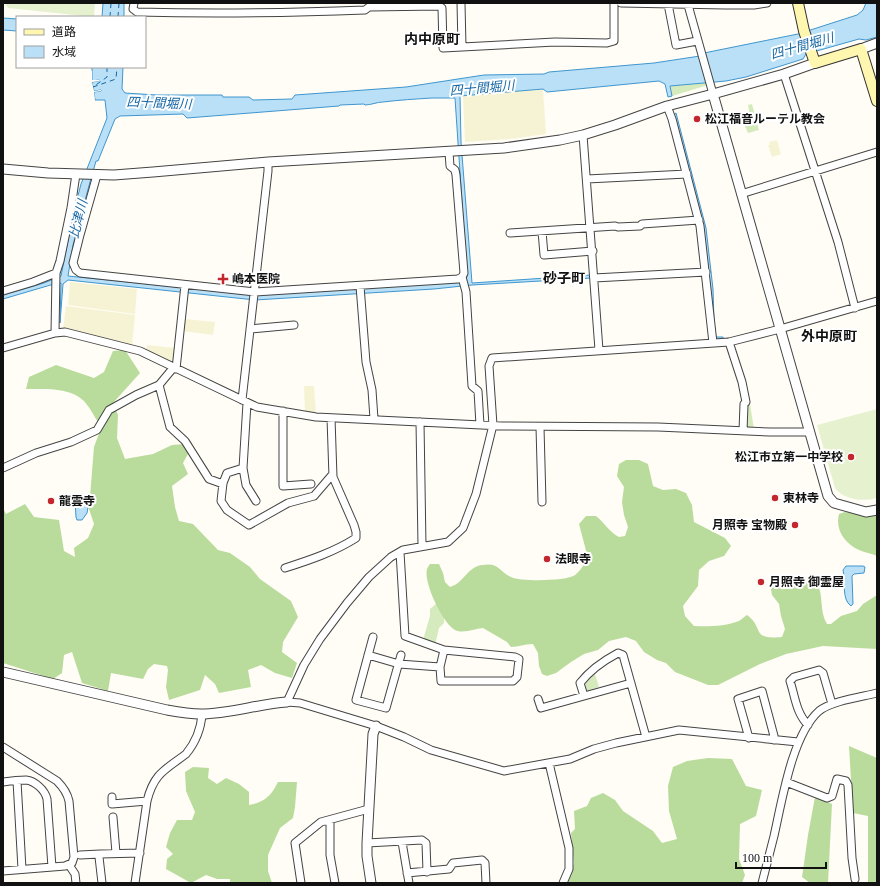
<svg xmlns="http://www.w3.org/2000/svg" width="880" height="886" font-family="'Times New Roman','Noto Sans JP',serif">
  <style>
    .farmland { fill: #f6f3d4 }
    .green { fill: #d5ebbd }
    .forest { fill: #b9dc9c }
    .pitch { fill: #e6f2cf }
    .water { fill: #b9e0f7; stroke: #3f96cf; fill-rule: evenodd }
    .pier { fill: #fffdf5 }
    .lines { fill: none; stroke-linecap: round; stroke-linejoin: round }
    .ferry { stroke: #1768a6; stroke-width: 1; stroke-dasharray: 5 4; stroke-linecap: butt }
    .minor-casing { stroke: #444; stroke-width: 9 }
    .tertiary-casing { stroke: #444; stroke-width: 11 }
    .secondary-casing { stroke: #333; stroke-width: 12 }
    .minor { stroke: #fff; stroke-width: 7 }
    .tertiary { stroke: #fff; stroke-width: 9 }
    .secondary { stroke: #fff6b0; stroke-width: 10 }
    .poi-dot { fill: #c4262e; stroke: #fff; stroke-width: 1.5 }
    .labels { text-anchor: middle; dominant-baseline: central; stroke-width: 4; stroke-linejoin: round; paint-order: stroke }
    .poi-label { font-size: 12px; font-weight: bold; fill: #111; stroke: #fff; text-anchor: start }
    .water-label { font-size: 13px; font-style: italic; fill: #1768a6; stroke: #fff }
    .quarter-label { font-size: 14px; font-weight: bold; fill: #111; stroke: #fff }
  </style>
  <rect width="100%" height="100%" fill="#fffdf5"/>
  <!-- farmland -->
  <path class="farmland" d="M543 89 546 134 510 139 465 142 463 95Z
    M777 140 781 154 772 157 768 145H770L769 142Z
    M70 282 137 289 135 314 68 305Z
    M66 306 135 315 132 345 63 329Z
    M185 319 215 322 213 335 184 331Z
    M147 345 175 348 173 363 146 351Z
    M304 386H314L316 414 305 412Z"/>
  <!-- green -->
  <path class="green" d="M696 83H708V85L672 96 670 86Z
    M752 104 759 130 748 133 744 124 751 122 748 105Z
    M749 404H750L754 429H747L745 425 746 406Z
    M437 603 444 611V623L439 628 435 645 423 640 430 616V609Z
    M594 671 599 687 587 691 583 689 582 684Z"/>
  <!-- forest -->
  <path class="forest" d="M125 350 140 373 113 403 118 415 117 438 125 459 153 454 172 445 184 444 188 454 183 463 188 474 172 486 175 507 179 521 193 524 218 550 230 553 250 567 260 579 291 601 298 617 283 642 282 652 297 663 292 678 275 673 261 665 248 670 251 687 219 693 215 684 205 675 200 690 169 700 166 687 168 670 167 666 154 664 148 669 143 679 111 673 108 691 82 683 72 652 64 655 62 673 53 679 3 663V508L6 514 25 504 34 517 59 520 64 551 75 557 74 548 88 538 94 524 89 509 94 447 101 428C96 419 91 409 84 401 70 387 45 389 26 389L29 377 56 365 94 378 104 372 113 351Z
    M626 460H639L648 464 653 486 663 490 676 489 686 493 692 505 694 522 725 538 731 546 724 556 709 561 699 570 698 586 683 606 685 616 694 626C708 627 726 626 739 621 742 619 744 617 747 615 765 628 750 640 782 637L785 629 781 616 779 604 772 595 771 589 776 581C790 578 803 578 817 583 824 596 819 611 827 624H831L841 616 857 611 863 604 877 595V649L823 646 786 654 760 664 718 685H708L675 672 666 663 657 660 644 652 636 641 626 637 609 641 598 650 584 654 571 662 556 673 547 676 542 674 539 666 538 653 533 644C524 644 519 647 511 647L507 642 483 628C474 629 463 634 455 630 443 624 423 582 427 569 428 567 429 565 430 564H439L443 573 445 582 450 587C464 583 467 567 482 565 500 562 499 572 511 577 521 582 567 581 575 575 581 571 584 563 588 558L579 524 586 516H596C605 523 609 532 619 537L625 536 628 527 624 515 622 502 624 487 617 476 619 464Z
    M845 512 869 515 877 513V556C871 553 865 553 859 550 844 543 835 529 839 514Z
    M849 746 877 758V883H868V816L853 813Z
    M708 758 732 759 746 786 762 790 756 816 740 824 739 859 745 875 742 883H568L574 863 571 833 575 829 574 811 587 806 591 798 603 793 615 800 623 811 653 831 662 843 677 839 669 811 668 786 673 767 687 761Z
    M193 767 209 768 208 778 217 784 226 778 239 784 249 792V805C265 802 271 796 278 782H297L295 807 293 818 280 828 268 855V871L272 883H230V879H217L206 875 191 883 166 869 167 859 173 854 166 847 170 833 177 820H192L195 812 186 791 185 772Z
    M815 797 832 804 828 883H810L802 877 808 835Z"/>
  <!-- pitch -->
  <path class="pitch" d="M4 3H95L94 17 8 8Z
    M877 409V498C863 502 844 500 835 488L817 425Z"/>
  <!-- water -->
  <path class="water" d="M103 3H124V17H102Z
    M866 3H877V37L866 40 859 39 806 54 803 59 746 77 726 81 670 86 672 96 668 97 665 84 659 81 547 92 543 89 460 96 461 142 472 283 591 275 592 278 472 285 434 289 255 300 68 280 63 284 60 323 61 283 54 284 3 299V295L44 283 61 276 73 215 81 184 107 118 105 100H95L94 92 101 91V90L94 91 92 82 99 81V80L92 81V67H123L122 89 125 93 157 95H222L223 97H249L253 100 292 99 295 95 406 87 484 75 544 74 549 72 654 63 700 56 704 53 798 34 857 15 863 10ZM432 98H455L467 277 459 282 312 291 187 288 68 276 73 245 90 182 96 161H98L115 119 120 116 183 114 187 118 339 106 340 105 364 104 365 105C371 105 377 102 383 102 399 100 416 99 432 98Z
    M3 18 17 19V31L3 30Z
    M676 113 706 228 713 289 714 322 716 337H723L724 340H716L714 338 707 267 673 115Z
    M87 499 89 502 87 513 82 520H77L76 517 75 500Z
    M846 566H863L865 567 864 573 854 574 852 576 853 604 851 606C841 599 846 581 843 570Z"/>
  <!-- pier -->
  <path class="pier" d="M90 70 92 71V80H99L100 81 92 82 94 91 101 90V91L94 92 95 100 93 99Z"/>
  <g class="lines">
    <!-- ferry -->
    <path class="ferry" d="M110 17 111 3
      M118 17 119 3
      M107 67V77L93 87 116 79 117 67"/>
    <defs>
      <path id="minor" d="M134 3 133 9 137 12C213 14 289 13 365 10L369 7 439 6 442 8 443 48 555 42 607 43 614 41V3
        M461 3 462 47
        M621 3 725 5H754L767 3
        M668 4 676 45 697 41
        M688 5 713 94
        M784 74 838 242 855 308
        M667 106 672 119 700 226 713 343
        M583 135 599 350
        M97 175 80 235 73 263 76 270 80 273 255 292 458 279 462 277 464 273 456 175 455 170 450 166 449 152
        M587 179 687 174
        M741 194 877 152
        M542 231 544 255 593 251
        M510 233 615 226 618 227 640 226 642 224 699 220
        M462 277 466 292 472 386 478 391 480 425
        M594 278 706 272
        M360 286 366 362 372 390 374 419
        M3 291 33 282 56 273
        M250 329 294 325
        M55 333 56 273 60 261 71 208 76 174
        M729 342 742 382 746 402 744 404 743 431
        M3 348 55 333 65 332 140 351 257 407 316 417 502 426 658 427 770 432H810
        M174 367 159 385 170 427 185 441 209 479 223 484
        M176 369 185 285
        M242 400 268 171V162
        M247 403 243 468 246 485 256 501
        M283 411V486L311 484
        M420 422 422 546
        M540 427 542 502
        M3 468 36 453 71 442 97 430 109 410 136 395 159 385
        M243 468 227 473 223 483 221 501 227 510 249 525 288 503 314 496 332 475
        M400 552 405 636 444 650 515 657 519 659 517 677 513 681H441L440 667 444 650
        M285 568C310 560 334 552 356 538V532L354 525 333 477 331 418
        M373 637 356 700 386 708 401 655
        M368 655 399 664 440 667
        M584 696 580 683C591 669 603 661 618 653L623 655 646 737
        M538 699 541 708 631 683
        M808 725C796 713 795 696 790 681L794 677 819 670 823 673 832 704
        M749 738 738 699 762 691 774 736V740
        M798 742 679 730 616 743 594 749 570 759 504 771 431 750 404 737 376 726 300 703 287 702 304 665 320 639 347 603 369 577 391 557 403 550 448 542 463 528 476 494 493 425 489 366 492 358 729 342 780 329 877 301
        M3 747 57 781C63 787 67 792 69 801L74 857 72 863 65 866 3 871
        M549 763 569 848V869L563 883
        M17 781 22 869
        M3 782C10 781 19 780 26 780 35 781 45 790 47 799L52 867
        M786 782 827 798 832 796 837 779 846 781 848 785 852 858 855 879
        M112 797V804L147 801
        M113 817 116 853
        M330 820V855L335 883
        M402 842 409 883
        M367 843 422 840 426 843 427 872
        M80 855 100 854
        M69 865 75 874 76 883
        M407 873 449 869 453 863 482 860 485 863 486 883
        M102 883 99 857 100 854 140 853
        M135 883 147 801C154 773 165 770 186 754 195 743 201 729 202 714
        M301 883 295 843 321 822 365 810H369
        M762 883C766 867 770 852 774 836 782 801 792 735 819 711 831 701 861 697 877 693"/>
      <path id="tertiary" d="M861 49 877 43
        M713 94 784 74 815 63
        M3 169 48 173 114 175 153 172 268 162 504 148 560 140 583 135 615 125 667 106 713 94 828 496 834 503 866 512 877 510
        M3 672 167 710C178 712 189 714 201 714 228 714 259 704 287 702
        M371 883 367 856V843L373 734 376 726"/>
      <path id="secondary" d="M798 3 804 31 815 63 861 49 877 101"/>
    </defs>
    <!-- minor casing -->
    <use href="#minor" class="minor-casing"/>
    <!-- tertiary casing -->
    <use href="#tertiary" class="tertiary-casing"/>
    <!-- secondary casing -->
    <use href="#secondary" class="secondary-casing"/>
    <!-- minor -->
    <use href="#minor" class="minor"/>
    <!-- tertiary -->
    <use href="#tertiary" class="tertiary"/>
    <!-- secondary -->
    <use href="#secondary" class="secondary"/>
  </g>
  <!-- markers -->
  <g class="poi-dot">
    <circle cx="697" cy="119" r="4"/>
    <path d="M221 273h4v4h4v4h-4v4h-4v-4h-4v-4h4z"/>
    <circle cx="851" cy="457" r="4"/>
    <circle cx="775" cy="498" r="4"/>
    <circle cx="51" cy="501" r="4"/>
    <circle cx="795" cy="525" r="4"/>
    <circle cx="547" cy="559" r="4"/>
    <circle cx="761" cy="582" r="4"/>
  </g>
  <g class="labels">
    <!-- poi labels -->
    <g class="poi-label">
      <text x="705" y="119">松江福音ルーテル教会</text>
      <text x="232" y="279">嶋本医院</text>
      <text x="843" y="457" text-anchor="end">松江市立第一中学校</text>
      <text x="783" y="498">東林寺</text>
      <text x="59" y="501">龍雲寺</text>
      <text x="787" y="525" text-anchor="end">月照寺 宝物殿</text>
      <text x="555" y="559">法眼寺</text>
      <text x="769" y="582">月照寺 御霊屋</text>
    </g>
    <!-- water labels -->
    <g class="water-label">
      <text transform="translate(802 46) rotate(-16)">四十間堀川</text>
      <text transform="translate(482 88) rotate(-5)">四十間堀川</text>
      <text transform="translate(159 103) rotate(2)">四十間堀川</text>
      <text transform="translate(78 219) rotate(-76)">比津川</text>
    </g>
    <!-- quarter labels -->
    <g class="quarter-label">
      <text x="432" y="39">内中原町</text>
      <text x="564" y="278">砂子町</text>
      <text x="829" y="336">外中原町</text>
    </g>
  </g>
  <!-- border -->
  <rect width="880" height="886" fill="none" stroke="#111111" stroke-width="8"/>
  <!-- legend -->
  <rect x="16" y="16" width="130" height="52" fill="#ffffff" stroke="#a0a0a0"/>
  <rect x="24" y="29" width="20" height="6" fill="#fff6b0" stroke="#a0a0a0"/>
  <text x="52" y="36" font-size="12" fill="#111111">道路</text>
  <rect x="24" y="46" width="20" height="12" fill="#b9e0f7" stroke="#a0a0a0"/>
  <text x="52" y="56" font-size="12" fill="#111111">水域</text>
  <!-- scale -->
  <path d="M736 862v6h90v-6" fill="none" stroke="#111111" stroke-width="2"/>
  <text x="742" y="862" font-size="12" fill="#111111" stroke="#ffffff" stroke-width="3" paint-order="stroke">100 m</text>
</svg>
